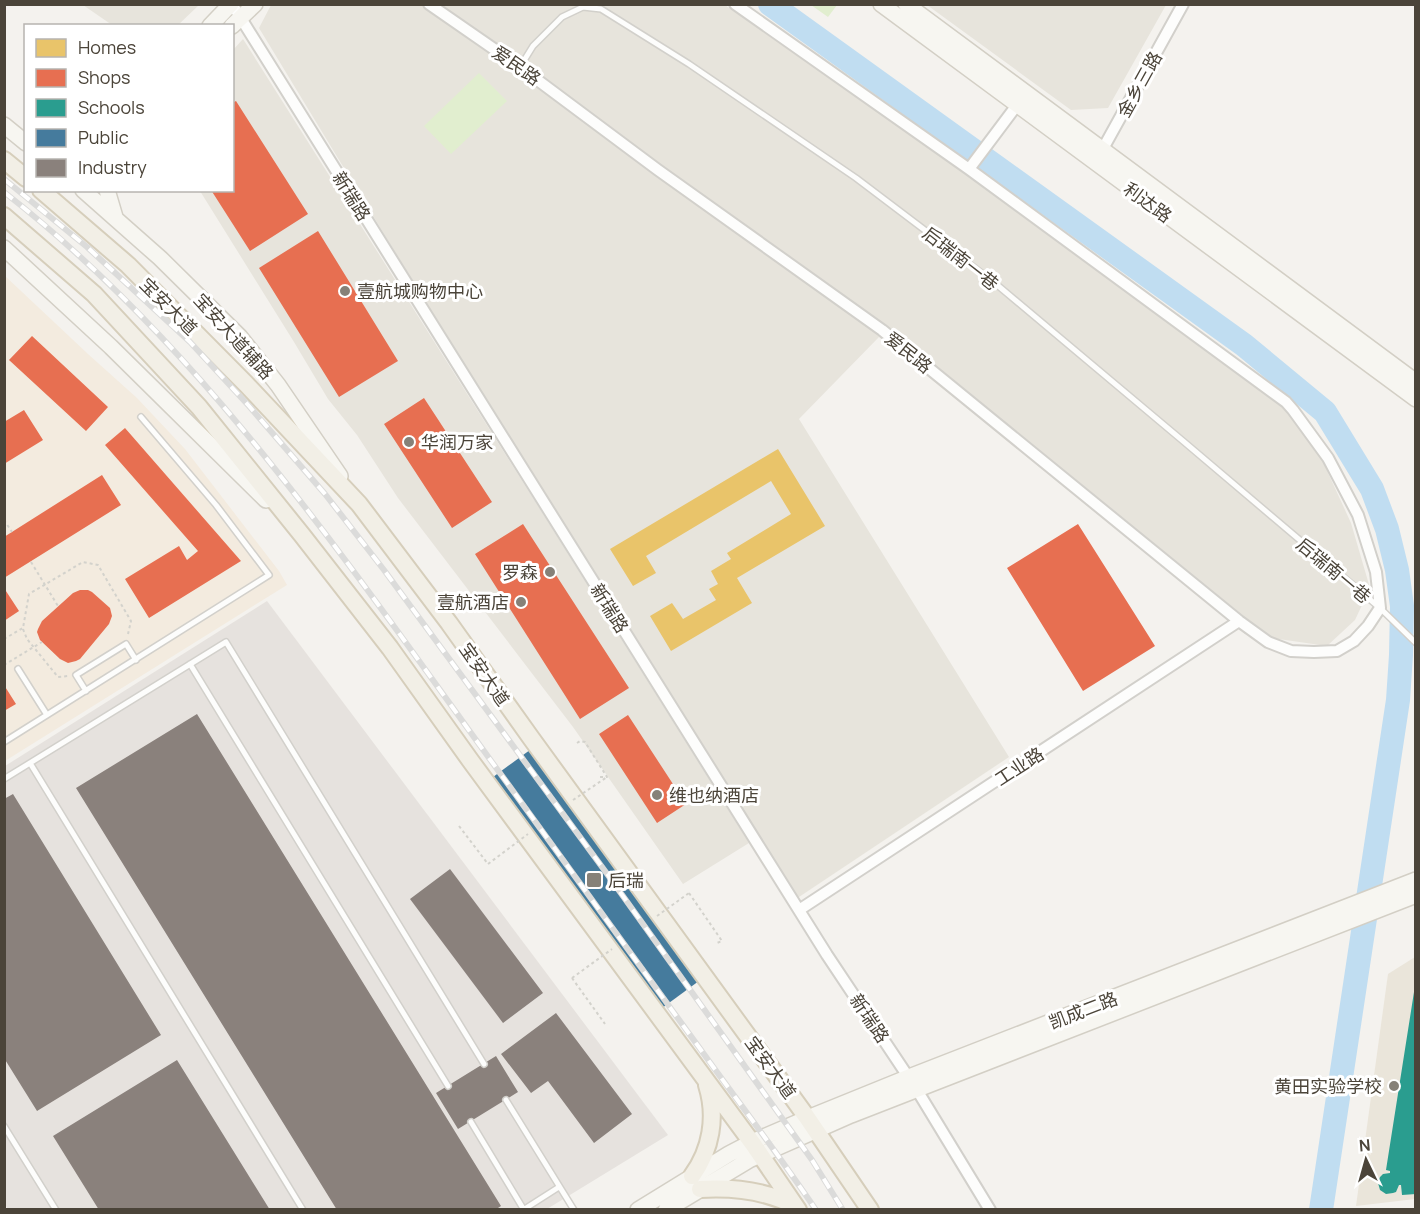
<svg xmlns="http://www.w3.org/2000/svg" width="1420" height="1214" font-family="Manrope,'Noto Sans SC',sans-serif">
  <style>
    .residential { fill: #e7e4dc }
    .commercial { fill: #f3ebdf }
    .industrial { fill: #e6e2de }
    .education { fill: #eae5da }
    .green { fill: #e1eecf }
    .homes { fill: #e9c46a }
    .shops { fill: #e76f51 }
    .schools { fill: #2a9d8f }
    .public { fill: #457b9d }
    .industry { fill: #8a817c }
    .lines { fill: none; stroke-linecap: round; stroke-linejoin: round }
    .river { stroke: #c0ddf1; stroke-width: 24 }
    .lane-casing { stroke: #d2d0cb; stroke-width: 8 }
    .street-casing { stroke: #d2d0cb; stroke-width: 14 }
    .secondary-casing { stroke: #d3cfc5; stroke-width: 18 }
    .primary-casing { stroke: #d6cebb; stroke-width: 20 }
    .path { stroke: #d3d2cc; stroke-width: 2; stroke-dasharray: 3 3; stroke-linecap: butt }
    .lane { stroke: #fdfdfc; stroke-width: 5 }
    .street { stroke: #fdfdfc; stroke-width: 10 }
    .secondary { stroke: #f7f6f1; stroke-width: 15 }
    .primary { stroke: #f2efe6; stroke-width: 16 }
    .rail-casing { stroke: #dbdbda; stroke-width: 6 }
    .rail { stroke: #fff; stroke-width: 4; stroke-dasharray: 11; stroke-linecap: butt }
    .path-bridge { stroke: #d3d2cc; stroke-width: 2; stroke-dasharray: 3 3; stroke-linecap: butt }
    .poi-dot { fill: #868178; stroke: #fff; stroke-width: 2 }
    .labels { text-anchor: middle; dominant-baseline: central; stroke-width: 6; stroke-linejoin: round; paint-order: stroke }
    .street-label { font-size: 18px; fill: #4b4439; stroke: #fff }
    .poi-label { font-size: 18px; fill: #4b4439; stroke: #fff; text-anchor: start }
  </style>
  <rect width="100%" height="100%" fill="#f4f2ee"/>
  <!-- residential -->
  <path class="residential" d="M83 5H199L177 26 112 25Z
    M271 5H725L958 168 1288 409 1323 462 1351 523 1370 588 1355 620 1327 646 1245 634 879 337 799 419 1009 757 790 903 259 28Z
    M927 5H1166L1108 108 1071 110Z
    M243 39 538 506 749 843 683 884 573 727 398 498 357 435 328 399 294 342 200 191 232 190 233 50Z"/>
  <!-- commercial -->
  <path class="commercial" d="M4 275 88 354 137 398 185 449 279 571 287 585 5 761Z"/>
  <!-- industrial -->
  <path class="industrial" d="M267 601 668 1135 547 1209 8 1210 5 1204V766Z"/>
  <!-- education -->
  <path class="education" d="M1415 957V1199L1356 1206 1388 974Z"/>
  <!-- green -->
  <path class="green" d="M811 5 837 4V5L828 17Z
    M479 73 507 101 451 154 424 126Z"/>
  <!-- homes -->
  <path class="homes" d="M778 449 825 526 737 578 752 603 671 651 650 616 672 603 683 619 716 600 709 589 718 584 711 571 731 559 727 553 791 514 771 481 646 556 656 573 633 586 610 549Z"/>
  <!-- shops -->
  <path class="shops" d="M236 101 308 214 250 251 211 190H232V103Z
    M318 231 398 361 339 397 259 268Z
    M32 336 108 407 86 431 9 360Z
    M424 398 492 502 452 528 384 424Z
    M24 410 43 440 4 464V422Z
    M125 428 241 561 149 618 125 579 179 546 187 560 198 551 105 445Z
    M102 475 121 505 4 578V537Z
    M523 524 629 688 580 719 475 554Z
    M1078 524 1155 646 1083 691 1007 568Z
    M4 588 19 611 4 621Z
    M80 590H88L92 592 110 608 112 616 109 624 80 659 76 661 68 663 60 659 40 640 37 632 38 629 42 621 73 593Z
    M4 685 16 704 4 711Z
    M628 715 686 804 657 823 599 734Z"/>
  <!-- schools -->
  <path class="schools" d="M1414 992H1416V1194L1402 1195 1401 1185H1399L1396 1192 1393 1193 1386 1194 1380 1190 1378 1183 1380 1177 1383 1174 1390 1173V1171L1386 1170Z"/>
  <!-- public -->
  <path class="public" d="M534 747 703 978 658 1011 489 780Z"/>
  <!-- industry -->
  <path class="industry" d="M197 714 501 1206 495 1210H337L76 788Z
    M13 794 161 1035 37 1111 4 1058V799Z
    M450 869 543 993 503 1023 410 899Z
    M556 1013 632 1114 594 1143 548 1081 531 1093 501 1054Z
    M496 1056 518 1092 458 1129 436 1093Z
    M177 1060 270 1210H99L53 1136Z"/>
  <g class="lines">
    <!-- river -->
    <path class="river" d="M770 4 1244 345 1325 412 1372 489 1387 529 1397 570 1402 606 1401 655 1398 700 1321 1210"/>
    <defs>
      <path id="lane" d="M520 67 533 46 562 17 583 7 601 9 689 64 856 178 996 284 1183 441 1380 608 1416 643
        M190 664 448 1086
        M18 669 47 715
        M86 691 76 675 126 644 136 660
        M4 742 269 575 216 505 141 417
        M30 763 303 1210
        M4 779 226 642 484 1064
        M506 1100 574 1210
        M471 1122 524 1210
        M4 1126 56 1210
        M523 1210 559 1187"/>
      <path id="street" d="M232 4 827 955 917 1090 990 1210
        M429 4 520 67 658 170 882 330 1239 621 1268 642 1291 651 1314 652 1337 651 1354 641 1368 626 1380 608 1376 572 1358 515 1328 458 1293 410 1286 402 969 169 735 4
        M1100 154 1183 4
        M969 169 1017 105
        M799 910 1239 621"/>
      <path id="secondary" d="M881 4 1416 399
        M906 4 1416 382
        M210 26 231 4
        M232 26 255 4
        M4 125 26 143
        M83 190 160 258 240 337 278 385 340 476
        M107 190 115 217
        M4 248 111 347 266 500
        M638 1210 729 1154 752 1142 808 1118 909 1077 1416 880
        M666 1210 749 1160 851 1115 1416 895"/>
      <path id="primary" d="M4 160 26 178
        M41 190 128 265 246 384 359 504 449 623 531 738 806 1116 870 1210
        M4 216 94 294 199 407 302 535 390 648 470 760 753 1144 798 1210
        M692 1176C711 1150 717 1117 707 1085
        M700 1189C733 1187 765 1190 795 1206"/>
    </defs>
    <!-- lane casing -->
    <use href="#lane" class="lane-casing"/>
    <!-- street casing -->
    <use href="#street" class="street-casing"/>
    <!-- secondary casing -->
    <use href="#secondary" class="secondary-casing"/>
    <!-- primary casing -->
    <use href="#primary" class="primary-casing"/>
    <!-- path -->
    <path class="path" d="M4 520 12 532
      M23 629 27 639 58 677 68 676
      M4 639 23 628 29 594 83 562 98 565 131 621 128 634
      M577 743 580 741 585 742 607 777H599
      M459 826 488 864
      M689 893 722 941 717 943
      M572 978 605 1024"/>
    <!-- lane -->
    <use href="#lane" class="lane"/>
    <!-- street -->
    <use href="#street" class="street"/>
    <!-- secondary -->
    <use href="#secondary" class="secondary"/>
    <!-- primary -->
    <use href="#primary" class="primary"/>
    <defs>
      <path id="rail" d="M4 179 87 247 190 342 249 406 325 494 384 570 605 871 812 1160 843 1210
        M4 192C200 345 345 559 489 758 560 855 630 953 701 1050 739 1103 779 1155 816 1210"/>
    </defs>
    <!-- rail casing -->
    <use href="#rail" class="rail-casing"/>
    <!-- rail -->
    <use href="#rail" class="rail"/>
    <!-- path-bridge -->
    <path class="path-bridge" d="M31 562 58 606
      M4 665 42 642
      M573 800 607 777
      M488 864 528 834
      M657 916 689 893
      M572 978 612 949"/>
  </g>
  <!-- markers -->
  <g class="poi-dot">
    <circle cx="345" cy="291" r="6"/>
    <circle cx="409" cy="442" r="6"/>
    <circle cx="550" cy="572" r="6"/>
    <circle cx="521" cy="602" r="6"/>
    <circle cx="657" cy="795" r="6"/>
    <rect x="586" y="872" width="16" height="16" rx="3"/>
    <circle cx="1394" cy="1086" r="6"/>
  </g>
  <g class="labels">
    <!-- street labels -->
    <g class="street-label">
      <text transform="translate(517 65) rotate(35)">爱民路</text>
      <text transform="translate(1139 84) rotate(-61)">金乡三路</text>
      <text transform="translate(352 196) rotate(58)">新瑞路</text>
      <text transform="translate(1148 202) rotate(36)">利达路</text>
      <text transform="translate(961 258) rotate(38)">后瑞南一巷</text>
      <text transform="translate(169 306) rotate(45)">宝安大道</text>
      <text transform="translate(234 336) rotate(48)">宝安大道辅路</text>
      <text transform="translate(909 352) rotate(39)">爱民路</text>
      <text transform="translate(1334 570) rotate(40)">后瑞南一巷</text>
      <text transform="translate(610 608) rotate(58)">新瑞路</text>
      <text transform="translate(485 674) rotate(55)">宝安大道</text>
      <text transform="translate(1019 766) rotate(-33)">工业路</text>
      <text transform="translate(1083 1010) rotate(-21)">凯成二路</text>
      <text transform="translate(870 1018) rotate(56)">新瑞路</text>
      <text transform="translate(771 1067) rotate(54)">宝安大道</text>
    </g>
    <!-- poi labels -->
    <g class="poi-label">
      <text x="357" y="291">壹航城购物中心</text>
      <text x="421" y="442">华润万家</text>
      <text x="538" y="572" text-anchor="end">罗森</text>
      <text x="509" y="602" text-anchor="end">壹航酒店</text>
      <text x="669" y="795">维也纳酒店</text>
      <text x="608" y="880">后瑞</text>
      <text x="1382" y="1086" text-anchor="end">黄田实验学校</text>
    </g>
  </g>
  <!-- border -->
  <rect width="1420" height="1214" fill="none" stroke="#4b4439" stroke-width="12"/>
  <!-- legend -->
  <rect x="24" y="24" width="210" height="168" fill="#ffffff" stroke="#b7b4b0" stroke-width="1.5"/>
  <rect x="36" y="39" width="30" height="18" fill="#e9c46a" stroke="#b7b4b0" stroke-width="1.5"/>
  <text x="78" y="54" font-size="18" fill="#4b4439">Homes</text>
  <rect x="36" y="69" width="30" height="18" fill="#e76f51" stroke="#b7b4b0" stroke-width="1.5"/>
  <text x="78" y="84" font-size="18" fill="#4b4439">Shops</text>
  <rect x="36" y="99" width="30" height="18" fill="#2a9d8f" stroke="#b7b4b0" stroke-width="1.5"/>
  <text x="78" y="114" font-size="18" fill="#4b4439">Schools</text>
  <rect x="36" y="129" width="30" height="18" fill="#457b9d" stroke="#b7b4b0" stroke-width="1.5"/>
  <text x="78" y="144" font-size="18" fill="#4b4439">Public</text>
  <rect x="36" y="159" width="30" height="18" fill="#8a817c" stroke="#b7b4b0" stroke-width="1.5"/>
  <text x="78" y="174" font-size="18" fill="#4b4439">Industry</text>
  <!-- north arrow -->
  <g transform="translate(1366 1160) rotate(355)" stroke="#ffffff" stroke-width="4.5" paint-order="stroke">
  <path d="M0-4.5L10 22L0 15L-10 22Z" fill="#4b4439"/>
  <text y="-9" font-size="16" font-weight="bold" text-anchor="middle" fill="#4b4439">N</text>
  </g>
</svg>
